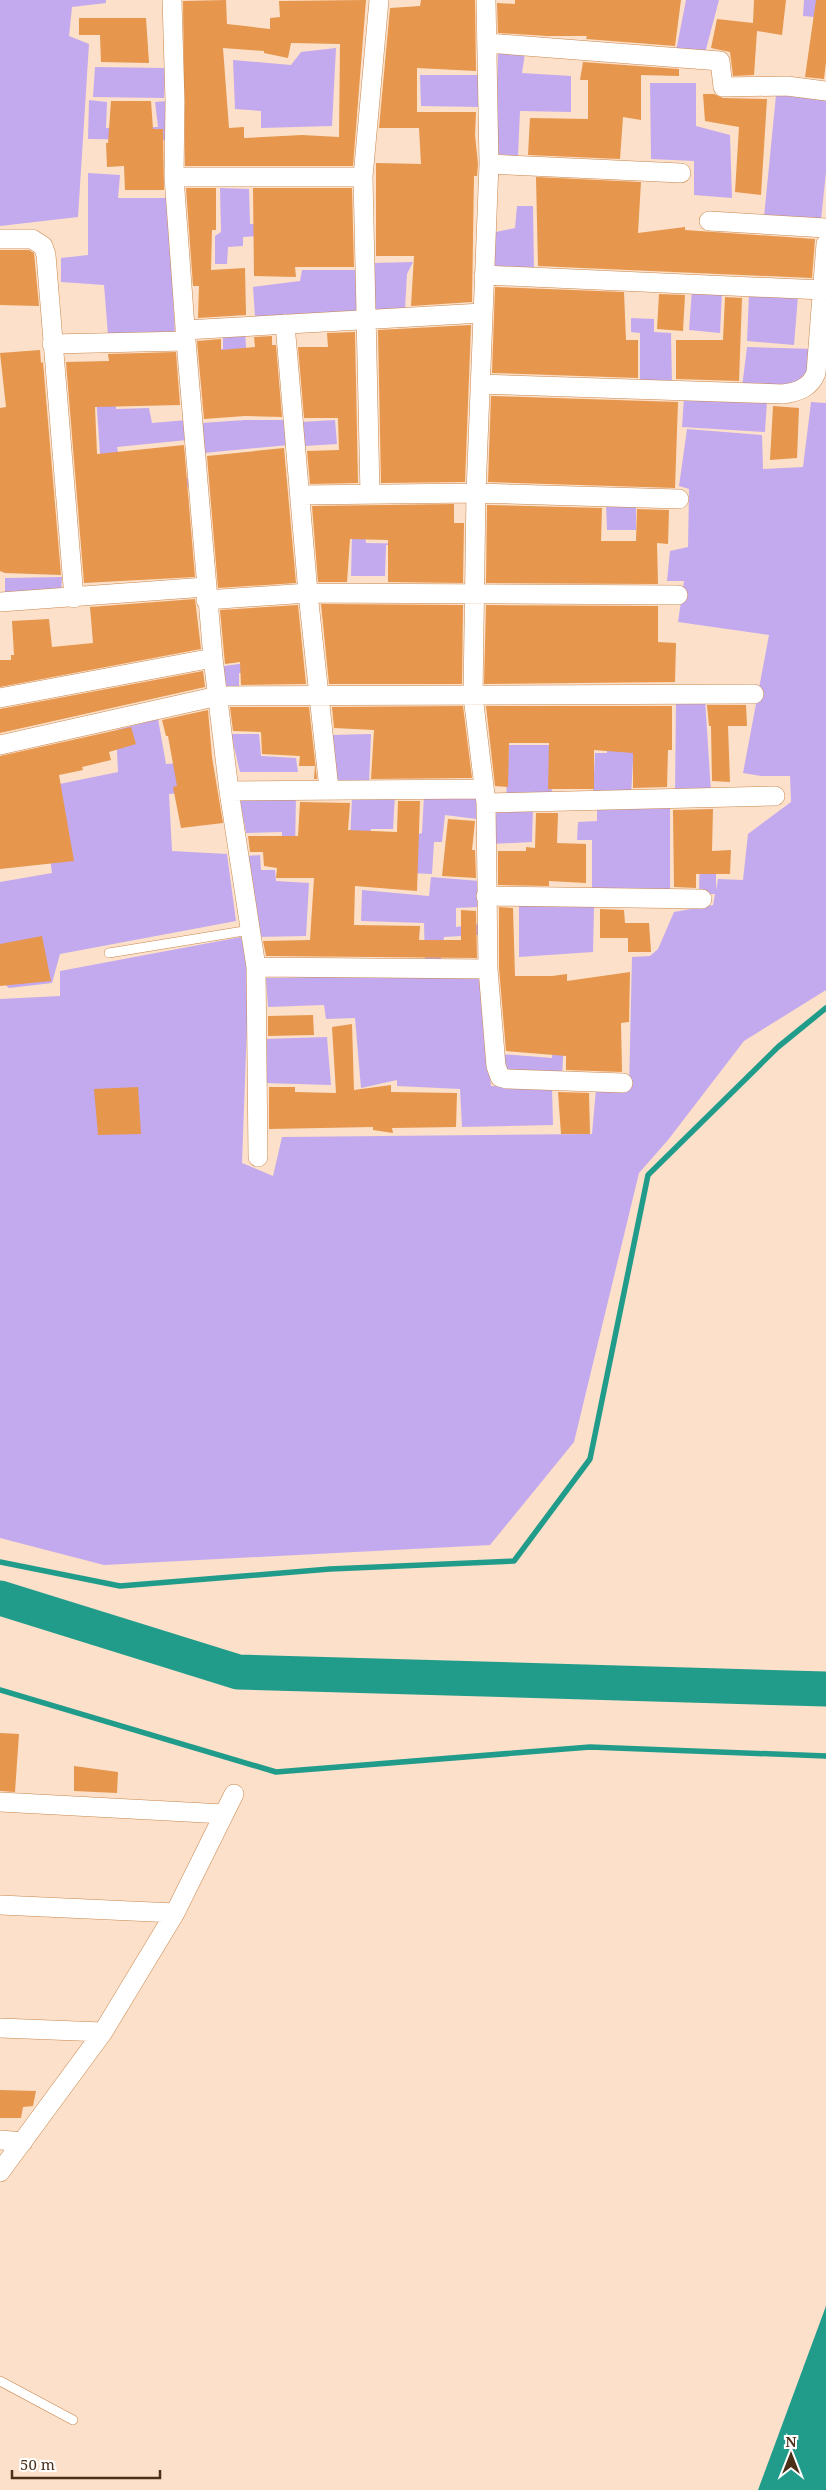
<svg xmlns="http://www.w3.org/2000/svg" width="826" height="2490" font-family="'Noto Serif',serif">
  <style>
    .green { fill: #c3aaef }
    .water { fill: #219c8b }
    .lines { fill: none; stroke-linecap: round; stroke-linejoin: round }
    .stream { stroke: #219c8b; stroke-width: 5.5 }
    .river { stroke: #219c8b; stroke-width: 35 }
    .building { fill: #e6964d; fill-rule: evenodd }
    .service-casing { stroke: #c9874d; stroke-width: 10 }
    .minor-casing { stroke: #c9874d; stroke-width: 20 }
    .service { stroke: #fff; stroke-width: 9 }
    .minor { stroke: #fff; stroke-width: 19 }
  </style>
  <rect width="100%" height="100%" fill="#fce0c9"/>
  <!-- green -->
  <path class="green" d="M0 0H106V3L72 7 69 36 89 44 78 217 0 226Z
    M686 0H719L705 53 676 51Z
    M804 0H826V18L803 16Z
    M336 48 332 126 261 128V111L235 109 233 60 291 65 301 52Z
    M498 52 525 53 522 73 571 76V112L520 111 518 156 496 154Z
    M95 67 165 68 164 98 93 97Z
    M420 75H479V107L421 106Z
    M650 83H696V126L730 135 732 198 694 195V161L651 159Z
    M776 95 826 99V172L821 220 764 217Z
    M89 100 107 102 106 128 158 127 155 102 167 101 169 140 88 139Z
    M88 173 120 175 118 198H168L175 334 108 335 104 285 61 282V258L88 255Z
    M220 188 249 189 250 224H291L282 235 243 237V246L228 247 227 264H215V236L221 232Z
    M517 206H533L534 272 490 268 491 233 515 228Z
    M413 262 407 274 405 309 375 311 373 263Z
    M302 270H361L364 312 255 317 253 287 300 281Z
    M692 290 722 292 720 333 689 330Z
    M749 294 798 296 794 345 747 341Z
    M631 318 654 319V332L671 333 672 383H640V333L631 332Z
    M245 330 247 366 219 349H223V332Z
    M747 347 815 349 803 383 782 388 742 387Z
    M94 366 116 384V409L149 408 152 423 187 420V440L117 447 124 482 191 478 193 487 109 490 100 454Z
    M684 397 767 401 765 432 682 427Z
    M811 402 826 403V990L744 1041 668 1140 639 1173 574 1442 490 1545 104 1565 0 1538V999L60 996V971L241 937 249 970 242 1163 273 1176 282 1137 592 1134 596 1089 629 1090 632 957 650 956 658 949 674 912 713 905 715 894H699L700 854 716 874V890L718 879 743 880 748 834 791 802 790 776H761L743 773 769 635 678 622 684 581H667L670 551 688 547 689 489 679 486 687 429 762 435 763 469 803 467Z
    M245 420H288L289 445 204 453 202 423Z
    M335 420 337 444 304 446 301 422Z
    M606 503 636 504V530H607Z
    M352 534H365L366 543 425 544 386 545 385 576H351Z
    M62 577 61 595 5 598V578Z
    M285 658 287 674 239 673V694H224V666Z
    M676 699H705L711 792 675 793Z
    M158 719 166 764 211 761 210 790 169 794 172 851 227 854 236 921 60 954 52 983 9 988 0 980V882L52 873 40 788 118 772 116 730Z
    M231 734H259L261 756 296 758 298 772H240Z
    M371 734 369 785 333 787 330 735Z
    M607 743H634L631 796 593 795 595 753H607Z
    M509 745H551L552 798 506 799Z
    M477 793V819L445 815 442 842H434L432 874 411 873 415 835 422 833 424 795Z
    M395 795 393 829H371L366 884 348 885 352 798Z
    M239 796 296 797 295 850 282 849V832L246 833Z
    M670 803V892L592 891V840H577L578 822 597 821V804Z
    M493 807H533L532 842 491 844Z
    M260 855 261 870H275L276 881 309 883 306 936 256 937 245 856Z
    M431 877 479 881V907L456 908V927L481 924 478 935 444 937 440 965 425 964 424 923 361 921 362 890 429 896Z
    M519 905 594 907 593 952 519 957Z
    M482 974 491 1086 552 1088 553 1125 462 1127 460 1089 397 1086V1080L361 1088 355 1018 326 1019 324 1005 268 1007 266 978Z
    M327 1037 331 1085 264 1083V1039Z
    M553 1041H564L562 1076 505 1073 500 1054 552 1058Z"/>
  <!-- water -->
  <path class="water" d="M826 2306V2490H758Z"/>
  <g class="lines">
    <!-- stream -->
    <path class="stream" d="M0 1562 120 1586 330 1569 514 1561 590 1459 648 1175 778 1047 826 1008
      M0 1690 276 1772 590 1747 826 1756"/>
    <!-- river -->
    <path class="river" d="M0 1598 238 1672 826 1689"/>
  </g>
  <!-- building -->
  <path class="building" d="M226 0 227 24 270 29V18L280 17 279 1 366 0 353 166H185L183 1ZM291 43 340 44 339 137 302 135 244 138V127L229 128 223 48 264 51V53L288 58Z
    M421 0H475L476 71 417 68V112H476L475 135 478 164 477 176H474L472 302 411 306 414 256H376V163L421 164 419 128H379L390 8 420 6Z
    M515 0H681L675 46 586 39 587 36H547L498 33 497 3 515 4Z
    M754 0H786L782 35 757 31 754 75 733 76 730 52 711 48 717 19 753 23Z
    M816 0H826V62L824 79 805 77Z
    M79 18H146L149 63 101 62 100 35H79Z
    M583 62 679 69V76L641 75V120L623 117 620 159 528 155 530 118 588 119V80H580Z
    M703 94H714L723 98 767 99 761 195 735 192 739 127 705 121Z
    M111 101H151L153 129H163L164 190H125L124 166 107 167 106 143H108Z
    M536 177 641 182 638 233 685 227V230L815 239 812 278 538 266Z
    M186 188H216V230H212L211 270 245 268 246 315 198 318 199 286H193Z
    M253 188H352L354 267H295L296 277 254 276Z
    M0 250H29L34 253 39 306 0 305Z
    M495 287 624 292 626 340H638V378L492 373Z
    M659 294 685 295 683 331 657 329Z
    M725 297 742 298 739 381 676 379V340H723Z
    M471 325 465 482 381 483 378 330Z
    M355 332 358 483 310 484 307 451 339 450 338 418H304L298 347H328L327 333Z
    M272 336V345H276L282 417 245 416 204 419 197 341 221 339V350L255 347 254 337Z
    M40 350 41 363 43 362 61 575 5 573 0 571V408L6 407 0 353Z
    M176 352 180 405 95 407 97 454 184 445 195 577 84 583 66 362 109 361 108 354Z
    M491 396 678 402 675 488 488 482Z
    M773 406 799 408 797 458 770 460Z
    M284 448 296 583 218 588 207 456Z
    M454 504V523H464L463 583 388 582V540L350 539 347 582H318L312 506Z
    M487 505 602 508 601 541H636L637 509 669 510 668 544 657 543 658 584 486 583Z
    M195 599 201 649 0 687V660H11V655H14L12 621 49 619 52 647 93 643 90 607Z
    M321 604 463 605 462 684H329Z
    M298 605 306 684 241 685 240 662 225 664 220 610Z
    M486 605 658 606V642L676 643 675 682 484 684Z
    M203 671 205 687 0 733V709Z
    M707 705H746L747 726H728L730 782 712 781 711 726H709Z
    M463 706 472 778 371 779 374 730 334 728 332 707Z
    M486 706H672V750H668L667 787 633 788V753L594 750V789H548L549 743H509L508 787 495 786Z
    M230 707H309L317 779H314L315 766H299L300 756 262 754 261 732 233 731Z
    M208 710 212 757 223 823 181 828 173 787 177 786 168 736H166L162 720Z
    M131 727 136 744 109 752 111 760 82 767 83 770 59 775 74 861 0 869V756Z
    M398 801H420L417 891 355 886 354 925 420 926 419 940H461V910L476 911 477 958 266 956 263 941 310 940 314 878H276L277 868 264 866 263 852H250L248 836H298L300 802 350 803 348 830 397 832Z
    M713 809 712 851 731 850 730 874H696V888L674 887 673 810Z
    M536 813H558L557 843 586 844V883L549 881V886L498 885V851H526V847L535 848Z
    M448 819 475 821 472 850H475L476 878 442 876Z
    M499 907 513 908 515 976H552L567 974V981L630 972 629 1022 621 1023 622 1072 566 1070V1056L506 1051 499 968Z
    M600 909 624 910 625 923H649L651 952H628V938H600Z
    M42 936 51 981 0 986V944Z
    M313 1015 314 1035 268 1036V1016Z
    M352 1024 354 1090 391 1085V1092L457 1093 456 1127 392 1128 393 1133 373 1130V1127L269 1129V1087H295V1092L336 1093 332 1027Z
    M138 1087 141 1134 98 1135 94 1089Z
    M558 1092 589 1093 590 1134H561Z
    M0 1733 19 1734 15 1792 0 1791Z
    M74 1766 118 1772 117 1793 74 1791Z
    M0 2090 36 2091 33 2106 23 2107 21 2118H0Z"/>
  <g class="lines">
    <defs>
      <path id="service" d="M109 953 250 930
        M0 2381 73 2420"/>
      <path id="minor" d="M172 0 175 101 174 177 186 341 213 658 229 791 256 967 258 1157
        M486 0 489 164 476 493 473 696 486 803 488 969 496 1066 500 1077 507 1079 623 1083
        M487 43 720 61 723 87 787 86 826 91
        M489 164 681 173
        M174 177H363
        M709 221 826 228
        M0 239H32L43 246 46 255 74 598
        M484 275 823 290
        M285 324 308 593 329 789
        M185 330 482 313
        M52 344 186 341
        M480 384 783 394C798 392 810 388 816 373L826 244
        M370 494 363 177 379 0
        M300 495 476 493 679 499
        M206 600 308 593 678 595
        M0 602 206 587
        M0 698 213 658
        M0 745 218 696 754 694
        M229 791 484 789
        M486 803 775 796
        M486 896 702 899
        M256 967 488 969
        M0 1802 224 1814
        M0 1905 175 1913
        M0 2028 103 2032
        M0 2140 23 2142
        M0 2172 103 2032 175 1913 234 1794"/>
    </defs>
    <!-- service casing -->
    <use href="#service" class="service-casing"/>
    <!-- minor casing -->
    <use href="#minor" class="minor-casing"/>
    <!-- service -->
    <use href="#service" class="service"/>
    <!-- minor -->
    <use href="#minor" class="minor"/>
  </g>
  <!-- north arrow -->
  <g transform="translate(791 2455)" stroke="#ffffff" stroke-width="4" paint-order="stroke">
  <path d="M0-4L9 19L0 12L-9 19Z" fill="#4c3018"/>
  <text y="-8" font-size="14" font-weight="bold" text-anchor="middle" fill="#4c3018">N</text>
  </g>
  <!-- scale -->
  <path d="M12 2470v8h148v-8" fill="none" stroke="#4c3018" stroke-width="2.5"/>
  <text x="20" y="2470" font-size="15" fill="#4c3018" stroke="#ffffff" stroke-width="4" paint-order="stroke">50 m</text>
</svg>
